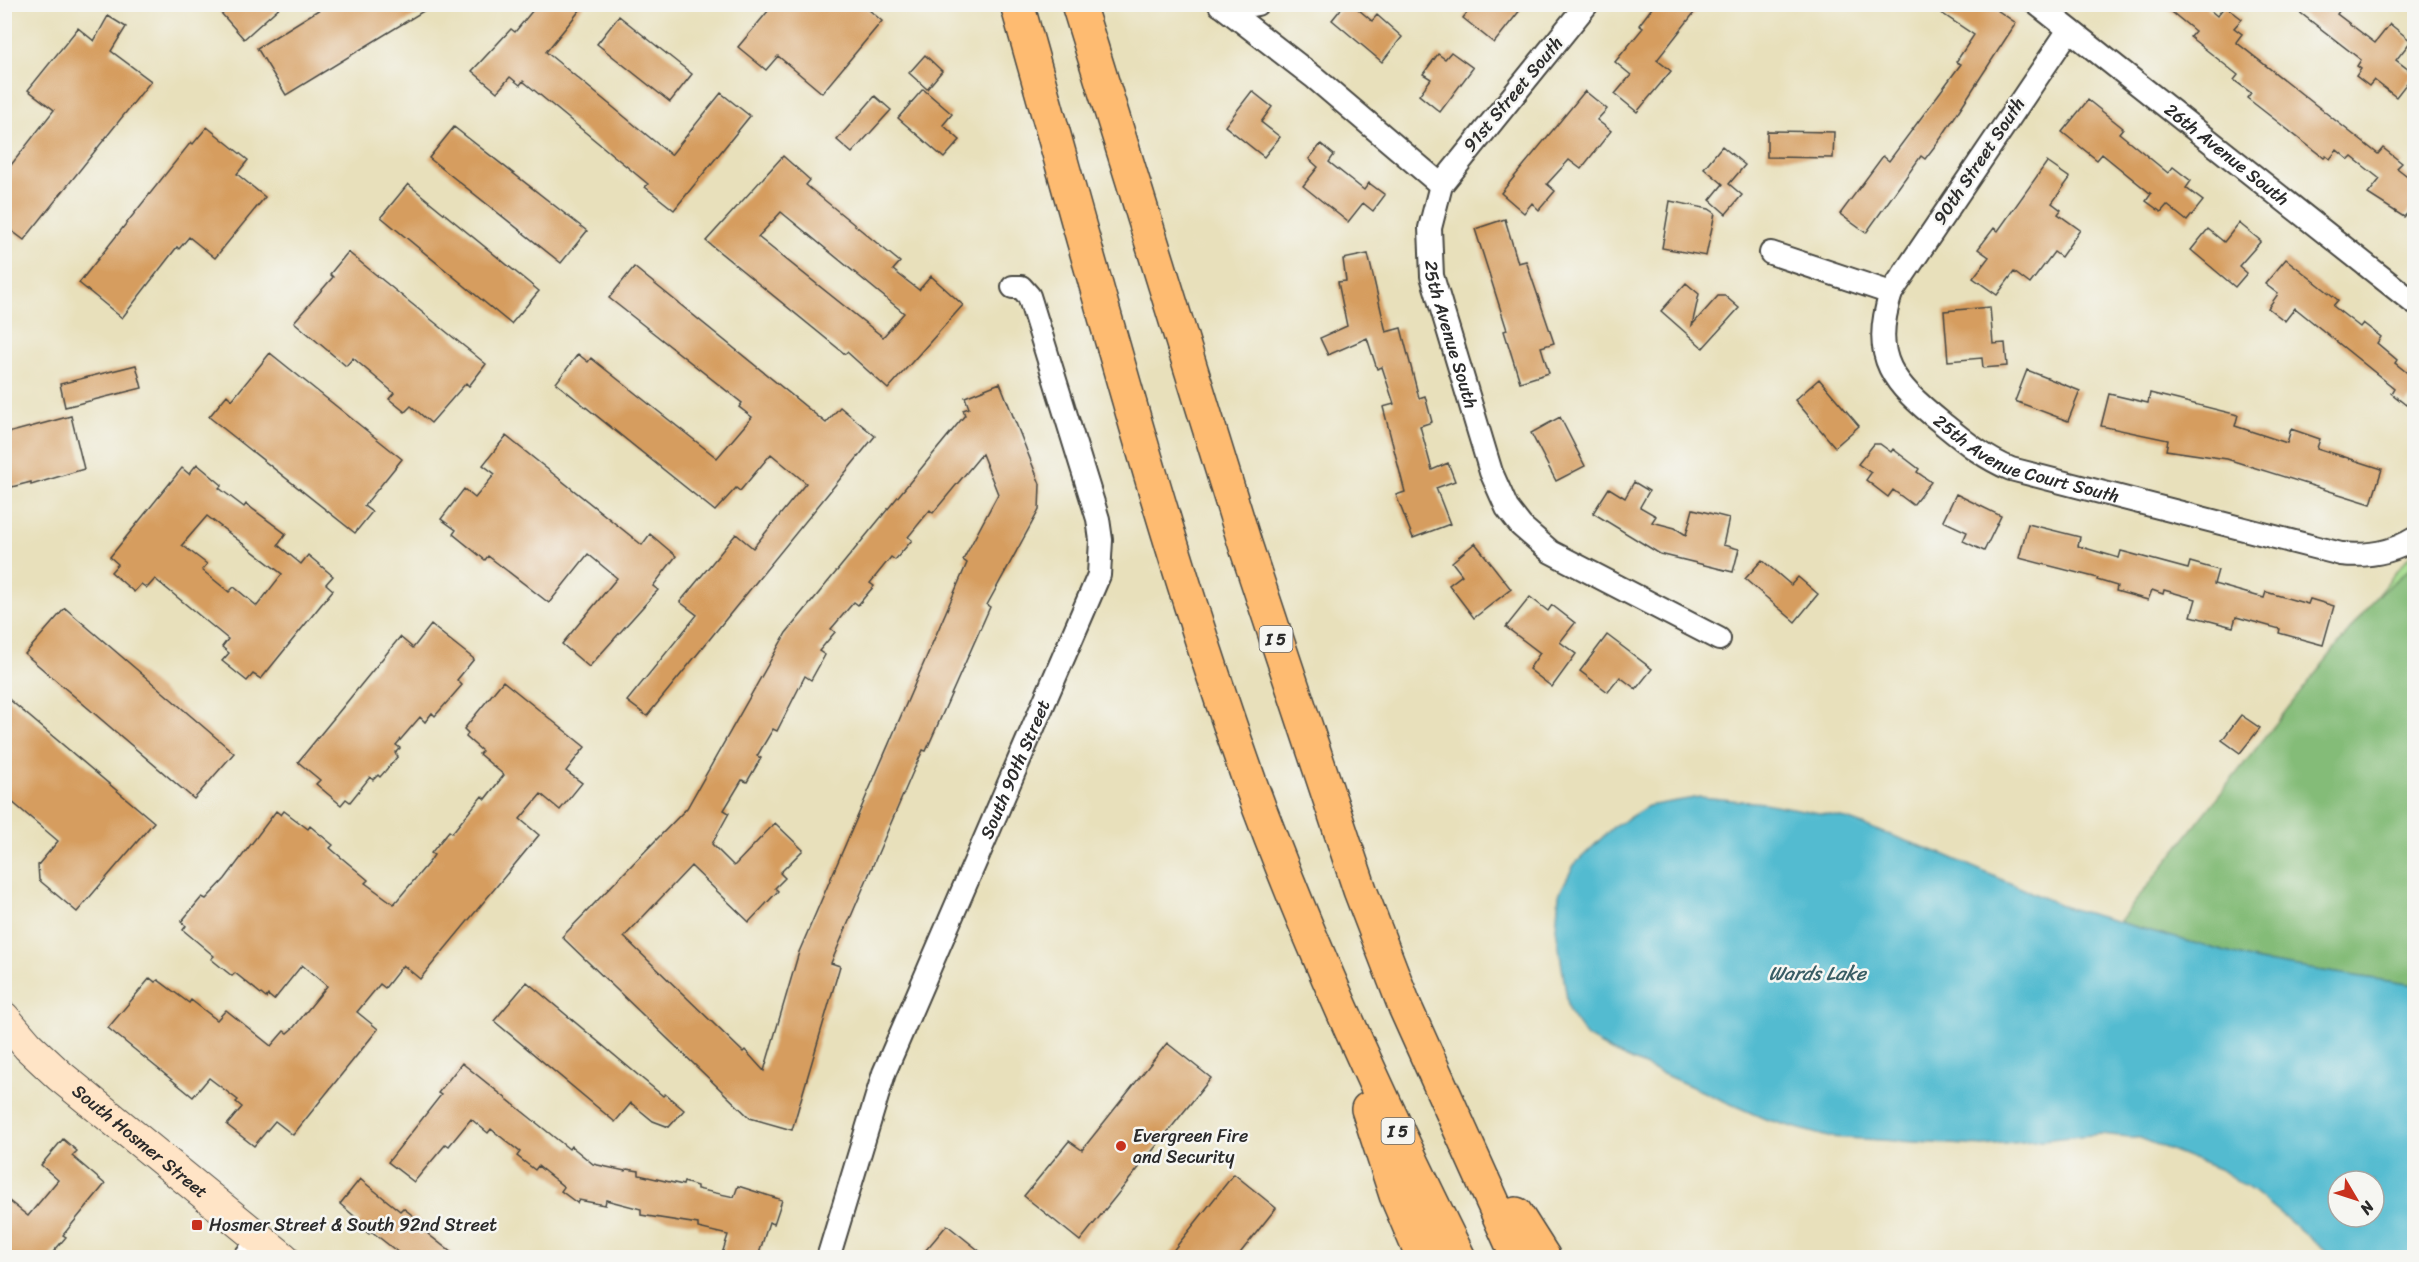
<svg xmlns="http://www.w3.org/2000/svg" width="2419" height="1262" font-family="Sriracha,sans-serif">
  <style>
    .green { fill: #a5dc8d; stroke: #68845c; stroke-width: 1.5 }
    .forest { fill: #84bc78; stroke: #587452; stroke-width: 1.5 }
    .water { fill: #52bbd0; stroke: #3e737e; stroke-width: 1.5; fill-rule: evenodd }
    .building { fill: #d69d5f; fill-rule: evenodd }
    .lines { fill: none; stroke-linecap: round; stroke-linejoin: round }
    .street-casing { stroke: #474641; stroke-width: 26 }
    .secondary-casing { stroke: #474641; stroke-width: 34 }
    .highway-casing { stroke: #474641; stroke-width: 36 }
    .street { stroke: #fff; stroke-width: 22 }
    .secondary { stroke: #ffe4c6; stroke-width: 32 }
    .highway { stroke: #febb71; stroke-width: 33 }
    .poi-dot { fill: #c8321e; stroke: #f6f6f2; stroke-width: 2 }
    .labels { text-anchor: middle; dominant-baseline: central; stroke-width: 5; stroke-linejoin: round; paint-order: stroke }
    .shield { fill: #f6f6f2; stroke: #686867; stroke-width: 1.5 }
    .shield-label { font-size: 16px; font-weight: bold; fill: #2b2b2b }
    .street-label { font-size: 18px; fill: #2b2b2b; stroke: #f6f6f2 }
    .poi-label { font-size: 18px; fill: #2b2b2b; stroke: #f6f6f2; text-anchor: start }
    .water-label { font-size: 20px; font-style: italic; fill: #395d65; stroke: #f6f6f2 }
  </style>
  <rect width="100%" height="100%" fill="#f6f6f2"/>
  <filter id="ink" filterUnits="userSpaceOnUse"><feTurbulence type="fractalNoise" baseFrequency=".0167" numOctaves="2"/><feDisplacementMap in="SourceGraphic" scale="12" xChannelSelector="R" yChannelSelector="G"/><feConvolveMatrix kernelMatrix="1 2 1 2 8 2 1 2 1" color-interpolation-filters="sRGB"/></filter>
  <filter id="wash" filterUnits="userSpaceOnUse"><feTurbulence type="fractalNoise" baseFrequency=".008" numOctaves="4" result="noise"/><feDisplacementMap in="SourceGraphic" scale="24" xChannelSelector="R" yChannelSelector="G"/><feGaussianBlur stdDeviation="1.35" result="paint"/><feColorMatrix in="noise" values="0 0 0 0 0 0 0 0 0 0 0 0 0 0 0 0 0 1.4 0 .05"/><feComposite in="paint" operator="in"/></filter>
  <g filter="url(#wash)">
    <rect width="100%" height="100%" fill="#e8e0bb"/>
    <!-- green -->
    <path class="green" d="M2414 550V630L2375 598Z"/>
    <!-- forest -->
    <path class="forest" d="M2414 565V985L2258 961 2119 922 2375 598Z"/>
    <!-- water -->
    <path class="water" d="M1700 797 1764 803 1841 817 1945 855 2065 907 2258 961 2414 985V1257H2333L2254 1192 2221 1170 2140 1138 2100 1134 1984 1146 1828 1137 1765 1119 1613 1052 1587 1037 1569 1012 1556 928 1559 894 1574 865 1612 828 1648 806ZM2338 1181H2374V1217H2338Z"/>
    <g id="blocks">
      <!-- building -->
      <path class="building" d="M213 4H283L244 39Z
        M328 4H435L286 95 257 48Z
        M538 4H585L546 52 671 155 721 93 750 116 674 210 645 187 648 184 523 81 520 85 510 77 497 92 472 71 511 29 515 32Z
        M774 4H862L882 21 822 93 778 56 766 70 738 47Z
        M1345 4H1352L1372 21 1377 15 1402 37 1382 62 1332 20Z
        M1474 4H1525L1494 43 1463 18Z
        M1655 4H1701L1657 60 1671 71 1637 112 1615 94 1631 75 1615 62 1643 28 1639 25Z
        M1928 4H1988L2016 23 1941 138 1925 159 1921 156 1866 233 1840 214 1883 156 1889 161 1961 64 1956 62 1974 35Z
        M2162 4H2203L2217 16 2225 6 2242 19 2234 28 2242 34 2236 42 2378 154 2383 148 2402 163 2397 168 2415 182V205L2404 217 2368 194 2380 179 2352 157 2349 160 2337 150 2330 159 2326 156 2324 158 2247 98 2251 93 2234 80 2238 75 2190 37 2195 31Z
        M2289 4H2344L2337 14 2375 43 2390 24 2411 41 2396 60 2414 74 2396 97 2374 80 2369 86 2356 76 2361 69 2357 66 2361 60Z
        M108 16 126 27 111 51 151 81 24 240 4 225V174L54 110 28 90 78 28 94 41Z
        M619 16 692 74 670 102 597 44Z
        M1451 52 1473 68 1440 112 1419 95 1431 79 1423 74 1438 54 1445 59Z
        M925 55 942 71 927 89 909 73Z
        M923 89 952 114 943 125 960 140 944 158 898 118Z
        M1252 91 1272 107 1261 122 1280 137 1264 157 1225 126Z
        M1585 91 1607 109 1597 120 1611 131 1581 169 1569 160 1547 184 1555 191 1539 210 1532 203 1524 213 1501 193Z
        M875 96 891 110 852 153 837 140Z
        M2088 100 2123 128 2119 133 2168 173 2173 167 2191 181 2186 188 2203 201 2187 221 2167 205 2161 212 2146 201 2151 194 2102 154 2097 160 2062 132Z
        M207 127 248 160 237 174 265 197 215 258 189 237 179 249 177 247 122 318 79 283 191 142 193 144Z
        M454 127 587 231 561 263 429 158Z
        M1767 131 1834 132 1833 158 1767 157Z
        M1321 144 1334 155 1329 162 1364 190 1369 183 1385 195 1373 211 1363 203 1348 222 1303 186 1318 167 1309 159Z
        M1722 146 1745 165 1729 184 1742 195 1726 214 1710 200 1723 184 1704 168Z
        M783 156 810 180 806 185 900 262 893 270 919 290 931 276 963 305 888 389 847 352 845 354 706 241ZM781 212 904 313 883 337 758 237Z
        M2047 162 2070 178 2052 203 2061 210 2058 214 2080 230 2061 257 2054 252 2030 284 2014 272 1997 295 1973 278 1989 257 1978 249 1994 228 1998 231Z
        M408 184 539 291 511 324 381 217Z
        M1670 201 1709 209 1715 213 1706 256 1662 248Z
        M1505 219 1518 263 1526 261 1554 343 1541 347 1549 373 1520 382 1504 331 1507 330 1475 229Z
        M2239 223 2261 241 2239 266 2247 273 2235 287 2191 250 2208 229 2224 242Z
        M348 252 486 364 469 386 466 383 431 423 411 406 405 412 389 399 394 393 353 358 346 366 294 322 333 277 330 274Z
        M1368 254 1386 332 1401 328 1419 398 1425 396 1432 422 1420 426 1432 470 1448 463 1455 481 1436 488 1450 524 1413 538 1396 495 1405 492 1383 407 1394 404 1382 367 1377 369 1367 338 1328 355 1320 338 1347 326 1338 282 1346 281 1343 259Z
        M2286 259 2338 300 2333 306 2360 327 2363 323 2381 337 2377 343 2397 360 2395 363 2415 379V394L2406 405 2391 393 2394 388 2295 308 2285 321 2268 308 2278 294 2265 284Z
        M634 267 826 423 840 407 875 436 647 716 627 701 697 615 680 602 736 534 753 548 806 483 771 454 740 491 736 488 715 511 556 383 578 354 588 362 591 358 717 458 752 417 739 407 742 403 609 298Z
        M1686 283 1699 294 1692 325 1718 296H1725L1739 308 1703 348 1661 311Z
        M1990 307 1993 344 2005 343 2007 366 1983 368 1982 358 1948 361 1944 311Z
        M270 353 402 459 364 506 372 512 355 533 209 417 227 395 232 400Z
        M136 365 142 388 65 407 60 384Z
        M2027 370 2080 391 2068 421 2015 401Z
        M1819 379 1859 426 1835 447 1795 400Z
        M1000 383 1040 484 1039 510 987 605 990 607 926 751 923 750 912 774 831 963 840 966 792 1130 750 1118 562 937 687 808 786 633 965 415 963 410 969 408 965 397ZM982 454 998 494 963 560 967 563 799 952 764 1071 745 1050 743 1052 624 937 691 866 749 922 778 891 775 888 785 878 780 873 803 850 775 823 734 866 712 844 729 813 724 810 742 780 747 782 761 758 757 756 773 729 777 731 805 676 811 680 825 655 819 651 835 632 831 629 854 602 858 605 874 586 870 583 891 557 895 560 912 540 908 537 930 510 933 513Z
        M2150 393 2238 415 2235 426 2287 443 2291 429 2320 439 2317 448 2382 469 2371 504 2227 459 2166 450 2168 440 2101 426 2109 394 2148 403Z
        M71 416 84 469 31 485V482L4 489V434Z
        M1560 417 1585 466 1556 481 1531 433Z
        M506 436 642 545 650 534 676 556 653 586 658 590 589 667 562 644 617 578 588 554 549 603 488 556 485 560 453 534 456 530 441 519 464 489 475 498 495 474 483 465Z
        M1874 444H1880L1891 452 1893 449 1919 469 1917 472 1931 482 1913 505 1893 490 1888 497 1866 480 1871 473 1858 464Z
        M197 464 222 485 219 488 244 507 246 504 286 534 278 545 301 564 308 555 333 576 326 584 333 590 261 679 253 674 247 681 222 661 229 653 222 647 228 639 155 579 147 588 141 584 134 592 111 572 118 564 110 557 182 468 189 474ZM207 516 282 574 257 606 234 587 229 592 202 570 207 564 182 545Z
        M1634 482 1649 491 1640 507 1656 516 1652 522 1675 528 1686 535 1693 509 1729 518 1723 545 1739 549 1733 572 1660 554 1593 513 1609 488 1625 498Z
        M1956 494 2001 516 1984 551 1963 541 1967 532 1943 521Z
        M2028 524 2080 537 2078 546 2119 558 2121 551 2188 569 2190 562 2218 570 2214 584 2264 598 2266 592 2308 604 2310 599 2334 606 2323 645 2279 633 2280 629 2236 617 2233 627 2191 616 2196 599 2164 590 2163 594 2152 590 2148 600 2116 591 2117 586 2097 580 2098 578 2019 558Z
        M1475 543 1511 589 1474 618 1449 585 1462 575 1452 562Z
        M1762 560 1791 585 1798 577 1818 594 1795 622 1745 579Z
        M1530 597 1548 611 1552 605 1575 623 1560 642 1576 654 1552 687 1529 669 1540 653 1506 627Z
        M65 608 234 753 194 799 25 654Z
        M431 625 474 659 457 680 462 685 435 716 432 713 425 722 420 717 396 745 400 748 395 753 398 756 380 777 378 775 373 780 370 777 350 802 346 799 341 805 316 784 320 780 298 762 400 637 413 648Z
        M1607 635 1652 669 1636 689 1620 677 1608 692 1580 671Z
        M503 681 585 747 566 771 582 783 560 810 541 794 520 819 539 835 420 979 403 965 385 988 380 984 357 1012 378 1029 293 1135 275 1121 254 1146 227 1125 242 1107 236 1102 238 1100 209 1078 193 1097 108 1028 150 978 155 982 158 980 189 1003 191 1000 217 1020 226 1010 271 1046 284 1031 287 1033 294 1027 327 986 302 965 274 1000 268 995 266 998 235 973 232 976 211 959 214 956 183 930 186 926 181 922 202 897 206 899 225 879 276 811 281 815 284 811 308 829 310 826 333 845 330 848 368 880 365 883 394 904 430 861 434 855 431 853 449 831 452 833 482 796 485 799 504 775 479 754 482 751 466 737 468 733 464 729Z
        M4 695 154 822 77 912 39 880 38 865 58 841 4 795Z
        M2241 715 2260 728 2240 753 2222 740Z
        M527 982 663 1096 665 1094 684 1110 669 1127 653 1121 631 1103 615 1122 494 1021Z
        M1167 1043 1211 1078 1080 1241 1024 1196 1069 1141 1082 1150Z
        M462 1063 569 1149 571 1146 593 1164 625 1171 627 1169 639 1171V1175L683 1185 684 1182 697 1186V1189L734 1197 738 1186 782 1200 774 1224 769 1222 758 1257H721L728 1235 698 1228V1224L641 1215V1209L606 1200 605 1205 579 1200 577 1203 561 1191 564 1187 538 1166 535 1170 517 1156 520 1152 491 1129 488 1133 471 1119 449 1146 446 1144 414 1182 388 1162 441 1095 438 1093Z
        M63 1139 77 1151 72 1156 105 1184 63 1235 66 1237 49 1257H4V1197L28 1216 58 1180 41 1165Z
        M1234 1174 1276 1208 1237 1257H1168Z
        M360 1179 400 1211 403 1208 421 1222 418 1226 457 1257H404L371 1231 369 1234 357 1224 360 1221 340 1204Z
        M947 1225 987 1257H920Z"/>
    </g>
  </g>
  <g filter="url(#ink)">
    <use href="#blocks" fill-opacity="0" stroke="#474641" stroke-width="1.5"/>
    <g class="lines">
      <defs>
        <g id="street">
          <path id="s1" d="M1587 4 1441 185 1430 228 1432 276 1491 472 1507 508 1521 526 1551 552 1719 639"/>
          <path id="s2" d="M2037 4 2414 303"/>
          <path d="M1220 5 1236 8 1257 4"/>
          <path d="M1222 6 1315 78 1441 185"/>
          <path id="s3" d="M2069 30 1891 293C1870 359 1893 383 1942 423 1964 441 1984 458 2011 469L2341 554C2368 557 2391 553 2414 539"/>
          <path d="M1771 253 1891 293"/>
          <path d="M244 1258 260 1239"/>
          <path id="s4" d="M828 1258 884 1073 1099 575 1101 540 1098 519 1029 296 1021 287H1013"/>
        </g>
        <g id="secondary">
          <path id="s5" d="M4 1018 28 1046 60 1076 283 1258"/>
        </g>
        <path id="highway" d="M1017 4C1091 264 1159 526 1249 780 1308 942 1382 1103 1459 1258
          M1078 4 1245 544 1360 890 1405 1007 1518 1258
          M1368 1109 1396 1195 1423 1258
          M1516 1214 1544 1258"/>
      </defs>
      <!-- street casing -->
      <use href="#street" class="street-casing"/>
      <!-- secondary casing -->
      <use href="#secondary" class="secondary-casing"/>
      <!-- highway casing -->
      <use href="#highway" class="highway-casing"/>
      <!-- street -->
      <use href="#street" class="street"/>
      <!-- secondary -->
      <use href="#secondary" class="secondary"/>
      <!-- highway -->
      <use href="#highway" class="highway"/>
    </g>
  </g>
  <!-- markers -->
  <g class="poi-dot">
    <circle cx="1121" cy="1146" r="6"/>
    <rect x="191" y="1219" width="12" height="12" rx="3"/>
  </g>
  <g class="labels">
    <!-- shield labels -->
    <g class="shield">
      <rect x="1259.5" y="626" width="33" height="26" rx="4.5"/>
      <rect x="1381.5" y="1118" width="33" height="26" rx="4.5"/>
    </g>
    <g class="shield-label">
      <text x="1276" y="639">I 5</text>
      <text x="1398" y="1131">I 5</text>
    </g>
    <!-- street labels -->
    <g class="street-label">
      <text transform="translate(1513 94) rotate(-50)">91st Street South</text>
      <text stroke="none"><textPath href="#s2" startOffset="242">26th Avenue South</textPath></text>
      <text transform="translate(1979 161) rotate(-56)">90th Street South</text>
      <text stroke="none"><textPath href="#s1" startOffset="386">25th Avenue South</textPath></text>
      <text stroke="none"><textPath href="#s3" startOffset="564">25th Avenue Court South</textPath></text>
      <text stroke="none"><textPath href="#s4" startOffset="524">South 90th Street</textPath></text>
      <text stroke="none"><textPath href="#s5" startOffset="184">South Hosmer Street</textPath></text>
    </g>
    <!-- poi labels -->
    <g class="poi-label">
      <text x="1133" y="1136">Evergreen Fire<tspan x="1133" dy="21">and Security</tspan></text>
      <text x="209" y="1225">Hosmer Street &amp; South 92nd Street</text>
    </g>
    <!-- water labels -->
    <g class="water-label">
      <text x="1817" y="973">Wards Lake</text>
    </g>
  </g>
  <!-- margin -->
  <rect width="2419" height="1262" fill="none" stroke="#f6f6f2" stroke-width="24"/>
  <!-- north arrow -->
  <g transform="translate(2356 1199) rotate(129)"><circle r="28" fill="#f6f6f2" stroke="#a5a5a2" stroke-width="1.5"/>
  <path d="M0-4.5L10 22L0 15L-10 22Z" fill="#c8321e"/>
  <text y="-9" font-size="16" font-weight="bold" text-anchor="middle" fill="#2b2b2b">N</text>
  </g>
</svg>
